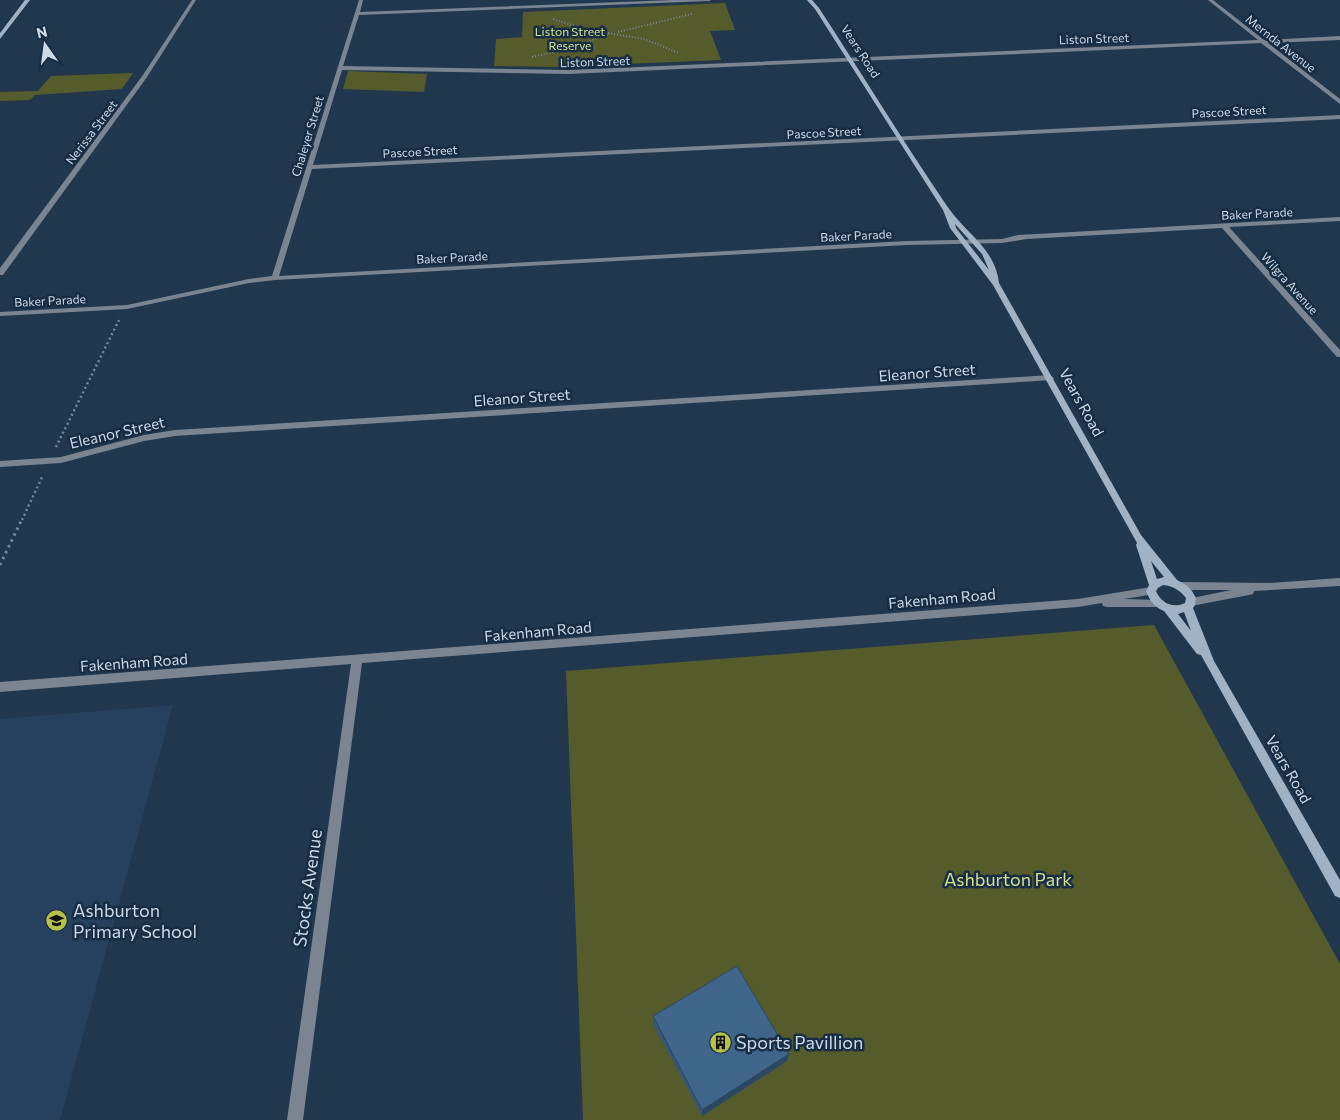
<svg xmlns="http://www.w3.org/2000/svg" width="1340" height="1120" font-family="Commissioner,sans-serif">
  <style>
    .built { fill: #26415d }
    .green { fill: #565b2c }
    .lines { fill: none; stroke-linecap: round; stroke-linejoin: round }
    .path-far2 { stroke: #76879a; stroke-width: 2; stroke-dasharray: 1 2; stroke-linecap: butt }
    .path-far1 { stroke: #76879a; stroke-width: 2.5; stroke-dasharray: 2 3; stroke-linecap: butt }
    .path { stroke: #76879a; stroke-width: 3; stroke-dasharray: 2.5 4; stroke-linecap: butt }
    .street { fill: #7a8591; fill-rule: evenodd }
    .secondary { fill: #a1b2c5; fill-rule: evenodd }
    .wall { fill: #365778 }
    .shaded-wall { fill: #2c4761 }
    .building { fill: #3f658b; stroke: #2c4761 }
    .labels { text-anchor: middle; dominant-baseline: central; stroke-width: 5; stroke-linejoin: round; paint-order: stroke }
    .far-park-label { font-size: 12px; fill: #d5e08d; stroke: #172d43 }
    .far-street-label { font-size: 12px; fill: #ccd9e8; stroke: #172d43 }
    .street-label { font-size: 15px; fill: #ccd9e8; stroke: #172d43 }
    .near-park-label { font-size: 18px; fill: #d5e08d; stroke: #172d43 }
    .near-street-label { font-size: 18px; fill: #ccd9e8; stroke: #172d43 }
    .near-poi-label { font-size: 18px; fill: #ccd9e8; stroke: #172d43; text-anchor: start }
  </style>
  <rect width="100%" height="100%" fill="#21374e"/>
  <!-- built -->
  <path class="built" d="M173 705 60 1120H0V719Z"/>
  <!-- green -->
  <path class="green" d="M725 3 735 30 710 31 721 60 556 67 494 66 496 39 522 37 523 12Z
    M348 71 427 74 424 92 343 89Z
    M133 73 122 89 35 95 30 100 0 101V92L38 91 51 76Z
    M1154 625 1340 964V1120H583L566 671Z"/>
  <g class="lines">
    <!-- path-far2 -->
    <path class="path-far2" d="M553 19 584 29 644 39 679 53
      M618 32 692 14
      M532 57 562 50 610 34"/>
    <!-- path-far1 -->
    <path class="path-far1" d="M56 447 119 320
      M22 520 43 475"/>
    <!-- path -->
    <path class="path" d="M0 565 22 519"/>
    <!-- street -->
    <path class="street" d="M192 0H196L147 77 3 275H0V268L143 75Z
      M359 0H363L360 12 672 0H711L709 1 359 15 343 66 569 70 1258 40 1208 0H1213L1264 40 1340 36V40L1268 43 1340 99V104L1261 43 569 74 342 70 313 165 1340 115V119L312 169 279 276 907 241 1002 239 1018 235 1340 217V221L1229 227 1340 350V357H1337L1222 228 1027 239 1002 243 907 245 275 280 249 283 127 309 0 316V312L127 305 249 279 272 276Z
      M1050 375 1054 378 1053 380 175 436 144 441 61 463 0 467V461L61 457 144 435 175 430Z
      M1340 578V586L1254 591 1253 594 1249 595 1191 606 1187 605 1186 602 1187 599 1231 590H1181L1177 589 1176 586 1177 583 1181 582 1270 583Z
      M1151 587 1155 588 1156 591 1155 594 1124 599 1160 600 1164 601 1165 604 1164 607H1107L1103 606 1102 603 1078 607 362 663 303 1120H287L351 664 0 692V682L1078 599Z"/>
    <!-- secondary -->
    <path class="secondary" d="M25 0H30L0 39V33Z
      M807 0H812L819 8C862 74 903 141 947 206 966 234 995 248 999 283L1141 535 1177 580 1186 585 1192 591 1196 598 1195 605 1193 608 1214 661 1340 880V898L1335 896 1201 655 1197 654 1164 611C1154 607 1150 601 1146 591L1149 585 1136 545 1137 543 993 285 950 228 943 210 815 9ZM955 224 982 254 989 270 956 228ZM1151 561 1164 577 1157 579ZM1163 585C1173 586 1180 590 1186 598L1185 603C1173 609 1161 603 1156 591L1158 588ZM1184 612 1191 631 1178 614Z"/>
  </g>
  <!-- wall -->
  <path class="wall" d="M653 1016 789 1054 787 1061 702 1116 653 1024Z"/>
  <!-- shaded-wall -->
  <path class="shaded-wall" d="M789 1054 787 1061 702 1116V1110Z"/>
  <!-- building -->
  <path class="building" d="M737 966 789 1054 702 1110 653 1016Z"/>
  <!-- icons -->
  <defs>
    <symbol id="school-disc" viewBox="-11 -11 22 22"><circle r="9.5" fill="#b6c149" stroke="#172d43"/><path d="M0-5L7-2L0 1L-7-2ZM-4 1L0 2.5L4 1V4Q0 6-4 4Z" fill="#111"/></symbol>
    <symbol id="building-disc" viewBox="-11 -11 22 22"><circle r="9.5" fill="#b6c149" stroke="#172d43"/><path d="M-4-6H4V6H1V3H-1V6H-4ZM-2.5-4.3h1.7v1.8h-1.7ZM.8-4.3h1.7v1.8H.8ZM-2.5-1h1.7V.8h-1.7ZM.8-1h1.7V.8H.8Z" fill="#111"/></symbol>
  </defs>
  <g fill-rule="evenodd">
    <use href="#school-disc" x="44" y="908" width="25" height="25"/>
    <use href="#building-disc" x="708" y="1030" width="25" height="25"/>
  </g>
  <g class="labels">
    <!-- far-park labels -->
    <g class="far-park-label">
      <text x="570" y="31">Liston Street<tspan x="570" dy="14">Reserve</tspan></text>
    </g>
    <!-- far-street labels -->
    <g class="far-street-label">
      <text transform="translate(1094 38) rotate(-2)">Liston Street</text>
      <text transform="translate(1281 43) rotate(38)">Mernda Avenue</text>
      <text transform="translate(861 51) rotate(57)">Vears Road</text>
      <text transform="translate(595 61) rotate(-2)">Liston Street</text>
      <text transform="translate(1229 111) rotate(-3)">Pascoe Street</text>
      <text transform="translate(91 132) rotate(-53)">Nerissa Street</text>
      <text transform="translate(824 132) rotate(-3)">Pascoe Street</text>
      <text transform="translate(307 136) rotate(-73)">Chaleyer Street</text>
      <text transform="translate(420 151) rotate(-3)">Pascoe Street</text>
      <text transform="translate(1257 213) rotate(-3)">Baker Parade</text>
      <text transform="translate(856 235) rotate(-3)">Baker Parade</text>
      <text transform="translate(452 257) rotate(-3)">Baker Parade</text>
      <text transform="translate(1290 283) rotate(48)">Wilgra Avenue</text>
      <text transform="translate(50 300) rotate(-3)">Baker Parade</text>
    </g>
    <!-- street labels -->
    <g class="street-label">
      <text transform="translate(927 372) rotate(-4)">Eleanor Street</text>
      <text transform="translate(522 397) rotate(-4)">Eleanor Street</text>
      <text transform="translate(1082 402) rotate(61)">Vears Road</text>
      <text transform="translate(117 432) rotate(-13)">Eleanor Street</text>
      <text transform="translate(942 598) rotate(-5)">Fakenham Road</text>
      <text transform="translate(538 631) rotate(-5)">Fakenham Road</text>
      <text transform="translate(134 662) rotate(-4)">Fakenham Road</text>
      <text transform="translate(1289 769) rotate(60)">Vears Road</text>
    </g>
    <!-- near-park labels -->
    <g class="near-park-label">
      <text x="1008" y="879">Ashburton Park</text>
    </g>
    <!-- near-street labels -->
    <g class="near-street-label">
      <text transform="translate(307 888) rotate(-82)">Stocks Avenue</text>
    </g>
    <!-- near-poi labels -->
    <g class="near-poi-label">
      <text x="73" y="910">Ashburton<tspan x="73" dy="21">Primary School</tspan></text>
      <text x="736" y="1042">Sports Pavillion</text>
    </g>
  </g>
  <!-- north arrow -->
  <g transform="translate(45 45) rotate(346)" stroke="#172d43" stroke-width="4" paint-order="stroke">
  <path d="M0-4L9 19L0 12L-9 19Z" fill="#ccd9e8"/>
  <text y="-8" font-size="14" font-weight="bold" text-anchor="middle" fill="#ccd9e8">N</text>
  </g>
</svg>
